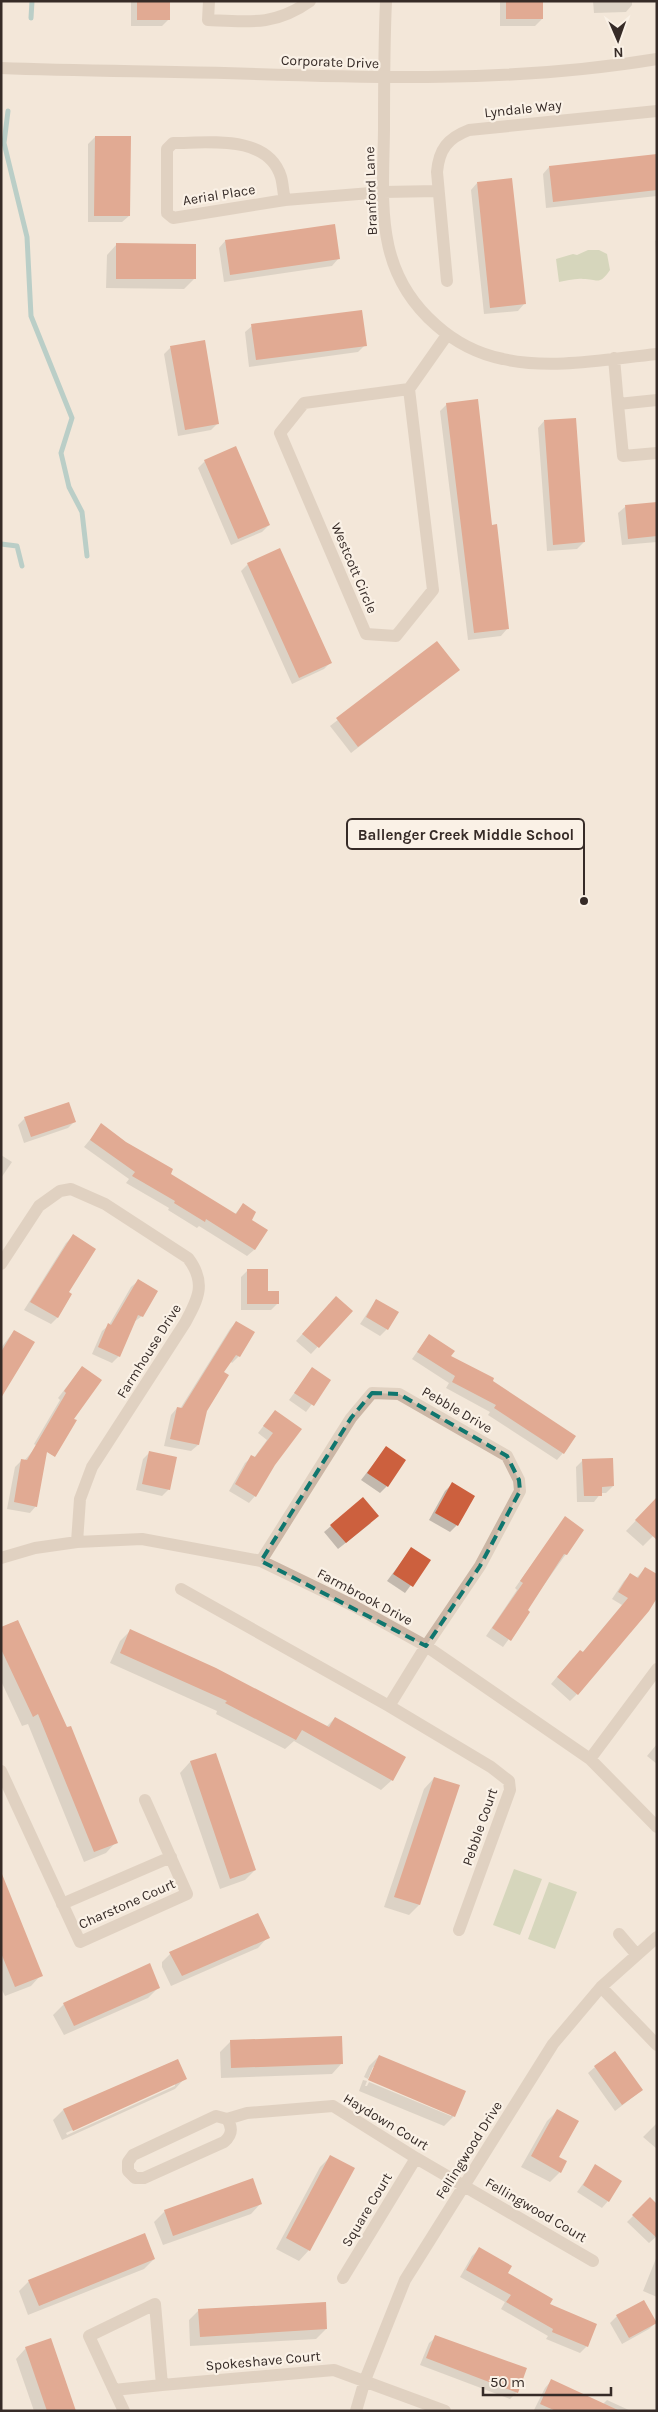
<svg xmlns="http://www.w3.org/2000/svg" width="658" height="2412" font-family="Karla,sans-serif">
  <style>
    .green { fill: #b4c299 }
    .shadow { fill: #0003; fill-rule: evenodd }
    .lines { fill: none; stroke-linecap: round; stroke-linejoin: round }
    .stream { stroke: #77afb1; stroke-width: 5 }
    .building { fill: #cc603e }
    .minor { stroke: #cbb6a5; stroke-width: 12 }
    .marked { fill: none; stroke: #0f766e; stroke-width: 4; stroke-dasharray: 10 6; stroke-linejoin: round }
    .labels { text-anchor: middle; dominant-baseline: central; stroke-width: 4.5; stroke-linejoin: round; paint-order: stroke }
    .street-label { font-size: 14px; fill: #362b27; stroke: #faf1e6 }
    .leader { fill: none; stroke: #362b27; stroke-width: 2 }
    .callout-dot { fill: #362b27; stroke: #faf1e6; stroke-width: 2 }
    .callout { fill: #faf1e6; stroke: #362b27; stroke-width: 2 }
    .callout-label { font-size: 15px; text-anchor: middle; font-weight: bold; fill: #362b27 }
  </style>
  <rect width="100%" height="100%" fill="#f3e7d9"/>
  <!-- green -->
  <path class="green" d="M588 250H599L607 254 610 270C599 286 598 279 583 279 576 278 566 281 559 282L556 259 573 254 577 255Z
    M514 1869 542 1879 520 1935 493 1925Z
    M549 1882 577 1892 555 1949 528 1939Z"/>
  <!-- shadow -->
  <path class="shadow" d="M131 1H169V19L162 26H131Z
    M500 1H542V19L535 26H500Z
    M593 1H632V5L626 12 594 13Z
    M95 137 129 216 122 222H88V144Z
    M657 155V196L546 208 543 174 549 167Z
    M477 183 524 304 518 311 484 314 471 190Z
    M657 239V267L655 241Z
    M225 241 338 259 332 266 224 282 219 248Z
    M117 244 195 278 184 289 106 288 107 255Z
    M252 326 365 345 358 352 249 367 245 332Z
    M171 347 218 423 211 430 178 436 164 354Z
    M447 404 491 526 507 629 501 636 468 640 440 411Z
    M544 421 584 542 577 549 547 551 538 428Z
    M205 461 269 525 262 532 231 545 198 468Z
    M657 503V542L622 545 618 513 625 507Z
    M248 564 330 663 324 669 292 684 241 571Z
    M437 643 458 670 351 753 330 726Z
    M25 1118 74 1122 68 1128 24 1143 18 1125Z
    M102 1125 169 1174 234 1215 243 1205 250 1220 266 1231 254 1250 247 1256 199 1226 197 1228 168 1210 169 1208 126 1183 129 1179 84 1147Z
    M1 1155 12 1162 1 1178Z
    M73 1236 67 1293 71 1295 57 1318 51 1324 24 1310 66 1243Z
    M247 1271 278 1303 271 1310H241V1277Z
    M138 1281 142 1316 134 1322 119 1356 112 1363 92 1354 102 1331 109 1325 131 1287Z
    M376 1300 387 1329 380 1336 360 1324Z
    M329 1304 351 1311 311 1354 296 1341Z
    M236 1322 239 1356 232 1363 230 1361 223 1372 205 1411 198 1445 191 1451 164 1446 171 1415 177 1408 180 1409 230 1329Z
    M14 1331 1 1395V1348Z
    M429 1335 449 1356 491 1381 563 1453 557 1460 488 1415 490 1412 446 1388 449 1383 412 1359Z
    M82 1367 72 1419 59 1449 52 1455 46 1451 36 1506 30 1513 7 1509 15 1467 21 1461H24L37 1446 34 1444 60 1400 58 1398Z
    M312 1369 330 1380 306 1412 289 1400Z
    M275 1411 274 1464 255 1496 249 1503 229 1491 245 1463 252 1457 254 1458 267 1440 258 1433Z
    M386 1448 387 1486 380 1493 361 1480Z
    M150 1452 169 1489 162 1496 136 1490 143 1459Z
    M583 1460 613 1486 606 1493H601L594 1502H577L576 1467Z
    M452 1484 457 1525 450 1532 429 1520 445 1491Z
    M657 1498V1532L643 1546 626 1531Z
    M565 1518 566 1554 526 1610 529 1612 503 1647 486 1636 517 1590 515 1588Z
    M371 1523 338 1549 324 1532 331 1526Z
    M411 1549 429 1561 405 1593 387 1581Z
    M645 1569 577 1694 570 1701 551 1684 573 1658 582 1653 622 1605 612 1599 624 1581 630 1575 636 1578Z
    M1 1629 116 1842 106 1853 84 1862 28 1724 22 1726 1 1681Z
    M130 1631 326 1727 335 1718 404 1757 392 1780 381 1790 294 1741 285 1749 216 1714 217 1711 110 1663 120 1641Z
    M657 1744V1764L647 1756Z
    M215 1754 255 1870 245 1880 220 1889 180 1773 190 1762Z
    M434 1778 419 1905 409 1915 384 1907 424 1789Z
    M6 1889 41 1975 31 1986 5 1996 1 1988V1891Z
    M268 1937 258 1948 171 1986 162 1967V1962L172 1952Z
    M150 1965 158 1988 148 1998 64 2035 53 2015 64 2004Z
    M230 2042 342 2063 332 2074 221 2078 220 2052Z
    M379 2056 454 2116 444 2126 359 2091 363 2080 367 2081 365 2086H367L369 2082 451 2116V2113L375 2067H373L368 2079 364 2077 369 2066Z
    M177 2060 185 2078 175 2089 62 2140 53 2120 63 2110ZM175 2083V2086L67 2135 66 2133Z
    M595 2067 642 2090 615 2111 588 2073Z
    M557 2111 560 2172 550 2182 521 2167 547 2121Z
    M657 2123V2149L643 2137Z
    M330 2157 309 2250 299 2261 276 2249 320 2167Z
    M596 2166 608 2201 602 2208 577 2192Z
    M650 2199 657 2236 649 2243 627 2222Z
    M261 2203 251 2214 163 2245 154 2222 165 2211Z
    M479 2249 506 2273 587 2346 580 2353 546 2339 548 2336 501 2309 505 2302 460 2277 472 2256Z
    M657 2256V2297L643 2291Z
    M154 2259 144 2269 28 2315 19 2291 29 2281Z
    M199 2310 326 2329 316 2339 190 2346 189 2320Z
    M617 2316 656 2322 649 2329 622 2344 610 2323Z
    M436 2337 517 2392 510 2399 420 2365 429 2343Z
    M26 2348 75 2411H34L16 2359Z
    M551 2381 603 2404 607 2400 631 2411 534 2410 545 2388Z"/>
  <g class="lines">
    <!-- stream -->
    <path class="stream" d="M31 18 32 1
      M8 111 4 143 27 237 31 316 72 418 61 453 69 487 82 512 87 556
      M1 544 17 546 22 566"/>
  </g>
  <!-- building -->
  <path class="building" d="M137 1H170V20H137Z
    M506 1H543V19H506Z
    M95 136H131L130 216H94Z
    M657 154V190L553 202 549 166Z
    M512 178 526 304 490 308 477 182Z
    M335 224 340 259 230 275 225 240Z
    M116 243 196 244V279H116Z
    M362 310 367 346 256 360 251 324Z
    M205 340 219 424 185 430 170 346Z
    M478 399 492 525 497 524 509 629 474 633 446 403Z
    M576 418 585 542 553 545 544 420Z
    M236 446 270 525 238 539 204 460Z
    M657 502V536L628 539 625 505Z
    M280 548 332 663 299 678 247 563Z
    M437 641 460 670 358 747 336 718Z
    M69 1102 76 1122 31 1137 24 1117Z
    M101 1123 126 1142 173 1169 171 1174 236 1214 243 1203 256 1212 252 1220 268 1230 255 1250 206 1219 205 1222 174 1203 175 1201 132 1176 135 1172 90 1140Z
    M73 1234 96 1249 69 1292 72 1294 58 1318 30 1302Z
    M247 1269H268V1291H279V1304H247Z
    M138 1279 158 1291 143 1317 138 1315 120 1357 98 1347 108 1323 111 1325Z
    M336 1296 353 1311 319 1348 302 1334Z
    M376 1299 399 1312 388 1330 366 1317Z
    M236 1321 255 1332 240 1357 236 1355 224 1372 229 1375 207 1411 199 1445 170 1439 177 1407 182 1408Z
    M14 1330 35 1342 1 1398V1352Z
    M429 1334 455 1351 451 1356 494 1378 493 1381 576 1436 564 1454 494 1408 496 1405 452 1382 455 1376 417 1352Z
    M82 1366 102 1380 74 1419 77 1420 55 1457 47 1452 37 1507 14 1502 21 1459 27 1460 66 1393 64 1391Z
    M312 1367 331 1380 314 1406 294 1393Z
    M275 1410 302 1429 275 1465 256 1497 235 1484 251 1455 255 1457 273 1433 263 1426Z
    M386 1446 406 1460 388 1487 367 1473Z
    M149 1451 177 1457 170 1490 142 1484Z
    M613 1458 614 1486 602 1487V1496H584L582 1459Z
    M452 1482 475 1496 458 1526 435 1513Z
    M363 1497 379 1516 346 1543 330 1525Z
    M657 1497V1540L635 1520Z
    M565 1516 584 1530 567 1555 564 1554 528 1610 530 1612 511 1641 492 1628 523 1583 520 1581Z
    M411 1547 431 1560 413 1587 393 1574Z
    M645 1567 657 1574V1598L649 1611 578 1695 557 1677 580 1650 583 1652 628 1598 618 1592 630 1573 638 1578Z
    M18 1620 67 1727 71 1726 118 1843 94 1852 38 1714 33 1717 1 1649V1627Z
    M130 1629 216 1668 329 1727 335 1717 406 1757 393 1781 302 1730 296 1740 225 1703 227 1701 120 1653Z
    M216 1753 256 1870 230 1879 190 1761Z
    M434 1777 460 1785 420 1905 394 1897Z
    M2 1874 43 1976 15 1987 1 1953Z
    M258 1913 270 1938 182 1976 169 1952Z
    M150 1963 160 1988 74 2026 63 2003Z
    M342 2036 343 2064 231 2068 230 2040Z
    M615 2051 643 2090 622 2105 594 2066Z
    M379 2055 466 2091 455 2117 368 2080Z
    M178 2059 187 2079 73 2131 63 2109Z
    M557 2109 579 2121 559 2157 567 2161 561 2173 531 2156Z
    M330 2155 355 2168 310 2251 286 2238Z
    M595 2164 622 2181 609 2202 583 2185Z
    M253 2178 262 2204 173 2236 164 2210Z
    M650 2197 657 2204V2238L632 2215Z
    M145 2233 155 2259 39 2306 28 2280Z
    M479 2247 512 2266 508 2273 553 2299 550 2304 597 2324 588 2347 552 2332 553 2329 506 2302 511 2295 466 2270Z
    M644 2300 657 2323 629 2338 616 2315Z
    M326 2302 327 2329 200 2337 198 2309Z
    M435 2335 527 2368 518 2393 426 2358Z
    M51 2338 76 2411H47L25 2347Z
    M551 2379 620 2411H556L540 2404Z"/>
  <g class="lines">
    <!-- minor -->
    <path class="minor" d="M209 1 208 20C249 22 275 26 310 1
      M386 1C384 44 384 87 384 130 383 205 374 271 436 325 455 342 478 354 503 359 552 370 607 359 657 354
      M1 68C75 71 150 71 224 73 369 78 513 83 657 59
      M285 200C283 192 283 184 281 177 268 134 208 143 173 143L167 149V213L173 218 285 200 383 192 438 191
      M447 281 437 172C439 149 448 138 469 130L657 111
      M614 358 618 404 657 400
      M409 389 433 590 396 636 366 634 280 433 304 403Z
      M409 389 447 335
      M618 404 623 456 657 453
      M1 1264 39 1206 60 1191 71 1189 105 1204 188 1258C207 1283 198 1299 185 1323L92 1467 80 1499 77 1542
      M1 1558 35 1548 77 1542 142 1539 261 1561 354 1606 426 1646 590 1759 657 1827
      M261 1561 351 1418 372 1393 399 1394 507 1456 519 1480 520 1491 480 1566 426 1646 389 1706
      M181 1589 389 1706 491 1767 509 1781 510 1790 459 1930
      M590 1759 657 1669
      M1 1771 80 1942 187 1894 145 1800
      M62 1904 171 1857
      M619 1934 637 1955
      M601 1987 657 2045
      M216 2116 227 2119C233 2128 232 2135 224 2142L144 2178H135L128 2171V2162L133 2155Z
      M227 2119 247 2113 333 2106 416 2158 593 2261
      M343 2278 416 2158
      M155 2304 162 2385 114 2390 89 2336Z
      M162 2385 334 2370 445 2411
      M114 2390 124 2411
      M356 2411 365 2380 405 2280 553 2044 601 1987 657 1937"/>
  </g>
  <!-- marked area -->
  <path d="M0 0H658V2412H0ZM372 1393 399 1394 507 1456 519 1480 520 1491 480 1566 426 1646 261 1561 351 1418Z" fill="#f3e7d9" fill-opacity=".55" fill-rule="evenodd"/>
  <path class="marked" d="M372 1393 399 1394 507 1456 519 1480 520 1491 480 1566 426 1646 261 1561 351 1418Z"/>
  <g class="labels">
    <!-- street labels -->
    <g class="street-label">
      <text transform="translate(330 62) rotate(2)">Corporate Drive</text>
      <text transform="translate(523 109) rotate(-6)">Lyndale Way</text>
      <text transform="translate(371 191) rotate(-92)">Branford Lane</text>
      <text transform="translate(219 195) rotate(-9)">Aerial Place</text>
      <text transform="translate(354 568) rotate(67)">Westcott Circle</text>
      <text transform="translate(149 1351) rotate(-58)">Farmhouse Drive</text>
      <text transform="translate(457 1410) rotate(30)">Pebble Drive</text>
      <text transform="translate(365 1597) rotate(28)">Farmbrook Drive</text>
      <text transform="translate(480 1827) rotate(-71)">Pebble Court</text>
      <text transform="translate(127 1904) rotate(-24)">Charstone Court</text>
      <text transform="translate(386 2122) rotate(31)">Haydown Court</text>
      <text transform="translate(469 2150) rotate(-58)">Fellingwood Drive</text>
      <text transform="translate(367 2210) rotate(-59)">Square Court</text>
      <text transform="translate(536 2210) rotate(30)">Fellingwood Court</text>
      <text transform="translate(263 2361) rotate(-5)">Spokeshave Court</text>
    </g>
  </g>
  <!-- callouts -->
  <path class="leader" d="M584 901L584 834"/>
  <circle class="callout-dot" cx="584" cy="901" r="5"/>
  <rect class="callout" x="347" y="819" width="237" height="30" rx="5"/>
  <g class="callout-label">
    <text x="466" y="840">Ballenger Creek Middle School</text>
  </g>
  <!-- border -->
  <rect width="658" height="2412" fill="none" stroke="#362b27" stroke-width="5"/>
  <!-- north arrow -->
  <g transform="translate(618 40) rotate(178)" stroke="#faf1e6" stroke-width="4" paint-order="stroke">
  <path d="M0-4L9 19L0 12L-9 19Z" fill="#362b27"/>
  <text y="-8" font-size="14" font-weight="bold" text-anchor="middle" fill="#362b27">N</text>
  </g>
  <!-- scale -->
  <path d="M483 2387v8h128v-8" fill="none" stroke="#362b27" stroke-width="2.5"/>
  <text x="490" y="2387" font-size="15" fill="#362b27" stroke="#faf1e6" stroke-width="4" paint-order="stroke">50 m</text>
</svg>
